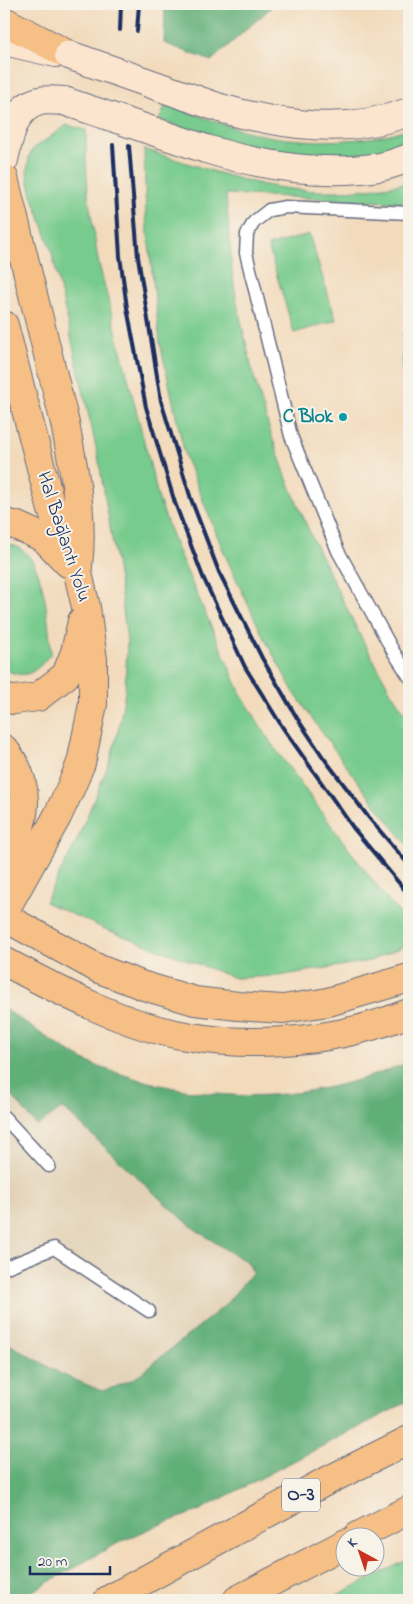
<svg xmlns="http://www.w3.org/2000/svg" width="413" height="1604" font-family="'Indie Flower',sans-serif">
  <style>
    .built { fill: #e2d1b6 }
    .green { fill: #77cb8d; stroke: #497d76 }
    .forest { fill: #61af78; stroke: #3e6f6b }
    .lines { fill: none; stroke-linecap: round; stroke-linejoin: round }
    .lane-casing { stroke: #666b7f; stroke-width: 15 }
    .secondary-casing { stroke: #666b7f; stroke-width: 30 }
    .primary-casing { stroke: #666b7f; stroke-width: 30 }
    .highway-casing { stroke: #666b7f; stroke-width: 30 }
    .lane { stroke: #fff; stroke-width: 12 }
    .secondary { stroke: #fbe5cf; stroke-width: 28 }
    .primary { stroke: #f5bf86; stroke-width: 28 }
    .highway { stroke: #f5bf86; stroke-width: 28 }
    .rail { stroke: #1b2f5e; stroke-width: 4 }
    .secondary-bridge-casing { stroke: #666b7f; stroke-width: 30; stroke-linecap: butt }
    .secondary-bridge { stroke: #fbe5cf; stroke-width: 28 }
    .culture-dot { fill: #0f9aa8; stroke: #f7f3e8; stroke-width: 2 }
    .labels { text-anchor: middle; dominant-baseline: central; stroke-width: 4; stroke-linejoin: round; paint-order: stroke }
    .shield { fill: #f7f3e8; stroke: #5d6a87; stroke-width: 1 }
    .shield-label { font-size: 19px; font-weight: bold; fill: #1b2f5e }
    .culture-label { font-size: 20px; font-weight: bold; fill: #0d838f; stroke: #f7f3e8; text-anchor: end }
    .street-label { font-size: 20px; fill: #1b2f5e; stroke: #f7f3e8 }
  </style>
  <rect width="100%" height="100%" fill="#f7f3e8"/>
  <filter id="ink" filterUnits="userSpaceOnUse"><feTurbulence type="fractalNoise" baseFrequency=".02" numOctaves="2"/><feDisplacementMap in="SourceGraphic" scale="10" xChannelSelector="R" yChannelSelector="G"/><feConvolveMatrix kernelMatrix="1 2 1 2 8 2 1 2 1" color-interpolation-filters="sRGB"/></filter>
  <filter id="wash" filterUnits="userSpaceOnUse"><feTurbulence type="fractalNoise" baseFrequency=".0096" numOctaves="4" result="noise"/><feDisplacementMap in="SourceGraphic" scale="20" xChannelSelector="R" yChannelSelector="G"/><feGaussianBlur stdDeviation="1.12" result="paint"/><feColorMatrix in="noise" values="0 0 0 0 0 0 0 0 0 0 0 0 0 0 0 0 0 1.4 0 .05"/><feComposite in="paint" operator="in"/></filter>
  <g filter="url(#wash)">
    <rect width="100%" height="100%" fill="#f2dabb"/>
    <!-- built -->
    <path class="built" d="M4 1086 37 1126 63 1108 171 1209 225 1249 247 1262 254 1272 224 1306 135 1378 115 1387 102 1391 90 1387 61 1374 4 1341Z"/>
    <!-- green -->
    <path class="green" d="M166 104C192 113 219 124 246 131 289 144 367 145 409 128V146L386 153 359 157 330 158 260 152 159 120Z
      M67 125 86 130V160L88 194 98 260 159 500 177 549 241 694 271 743 348 848 383 894 409 924V944L370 961 278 976 235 978 105 929 45 902 77 840 110 761 119 727 125 692 127 641 119 580 98 456 51 249 32 195 27 174 29 156 33 149Z
      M144 149C188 163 231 179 276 187 319 194 367 192 409 182V203L226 194 232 271 237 303 252 370 271 434 287 479 313 540 360 635 391 692 409 720V847L364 790 321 731 293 691 260 630 225 555 185 456 160 343 146 218Z
      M309 234 336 320 294 333 268 246Z
      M403 333H409V370H402Z
      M4 543C36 548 41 579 46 606 48 622 50 637 51 653 36 672 27 681 4 669Z
      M409 1559V1600H327Z"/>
    <!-- forest -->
    <path class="forest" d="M165 4H275L211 61 164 43Z
      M4 1008C30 1026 56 1045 84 1060 101 1069 122 1074 141 1080 234 1106 320 1099 409 1062V1401L196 1512 156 1526 114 1545 17 1600H4V1341L61 1374 102 1391 115 1387 135 1378 224 1306 253 1272 247 1262 225 1249 195 1229 171 1209 63 1108 37 1126 4 1086Z"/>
  </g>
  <g filter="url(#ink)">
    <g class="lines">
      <defs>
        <path id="lane" d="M409 213 286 207 269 210 254 222 247 234 246 253 291 436 338 551 393 651 409 676
          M4 1117 49 1166
          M4 1268 54 1248 149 1311"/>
        <path id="secondary" d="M4 41 56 53
          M220 108C284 126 345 135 409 112
          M206 149C262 166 321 176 380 167 390 165 400 161 409 158
          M4 160C9 138 13 107 40 101 47 99 56 101 64 101"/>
        <path id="primary" d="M4 21 69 55
          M4 178 64 419C74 468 84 516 78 567
          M4 325 52 510 78 573 86 607 93 660V704L81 763 71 787 57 817 4 912
          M4 523 15 525 44 538 68 563
          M4 699 15 700 38 697 66 675 75 652 82 621
          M4 749C35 786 26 825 4 864"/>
        <path id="highway" d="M4 917 99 969 144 986 195 1001 238 1006 283 1009 328 1002 409 978
          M4 961C57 990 125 1026 186 1036 259 1049 340 1041 409 1013
          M358 1536 409 1510
          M108 1600 321 1484 409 1440
          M237 1600 346 1543"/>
      </defs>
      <!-- lane casing -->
      <use href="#lane" class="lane-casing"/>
      <!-- secondary casing -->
      <use href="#secondary" class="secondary-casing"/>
      <!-- primary casing -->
      <use href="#primary" class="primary-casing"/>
      <!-- highway casing -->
      <use href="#highway" class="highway-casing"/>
      <!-- lane -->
      <use href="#lane" class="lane"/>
      <!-- secondary -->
      <use href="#secondary" class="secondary"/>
      <!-- primary -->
      <use href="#primary" class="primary"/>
      <!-- highway -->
      <use href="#highway" class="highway"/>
      <!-- rail -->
      <path class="rail" d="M120 30 121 4
        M137 31 139 4
        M113 145 120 256 127 308 146 407 175 503 203 577 245 667 283 728 354 829 409 895
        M129 146 138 257 161 401 191 499 219 572 262 658 297 718 323 757 369 818 409 865"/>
      <defs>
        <path id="secondary-bridge" d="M69 55 220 108
          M64 101 206 149"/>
      </defs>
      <!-- secondary-bridge casing -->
      <use href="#secondary-bridge" class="secondary-bridge-casing"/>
      <!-- secondary-bridge -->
      <use href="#secondary-bridge" class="secondary-bridge"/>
    </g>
  </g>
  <!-- markers -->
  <circle class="culture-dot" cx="343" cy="417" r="5"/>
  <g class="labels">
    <!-- shield labels -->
    <rect class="shield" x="282" y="1478.5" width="38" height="33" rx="4"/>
    <g class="shield-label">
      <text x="301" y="1495">O-3</text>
    </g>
    <!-- culture labels -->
    <g class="culture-label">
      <text x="333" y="417">C Blok</text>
    </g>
    <!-- street labels -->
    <g class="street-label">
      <text transform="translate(63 537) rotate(72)">Hal Bağlantı Yolu</text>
    </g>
  </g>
  <!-- margin -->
  <rect width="413" height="1604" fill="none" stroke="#f7f3e8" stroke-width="20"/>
  <!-- north arrow -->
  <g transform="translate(360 1552) rotate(320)"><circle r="24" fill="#f7f3e8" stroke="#9fa5b1"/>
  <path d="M0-4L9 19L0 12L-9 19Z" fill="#c8321e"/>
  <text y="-8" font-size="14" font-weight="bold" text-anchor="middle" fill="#1b2f5e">K</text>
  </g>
  <!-- scale -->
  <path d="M30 1566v8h80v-8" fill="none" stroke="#1b2f5e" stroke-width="2.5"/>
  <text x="38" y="1566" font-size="15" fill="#1b2f5e" stroke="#f7f3e8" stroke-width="4" paint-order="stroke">20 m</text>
</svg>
